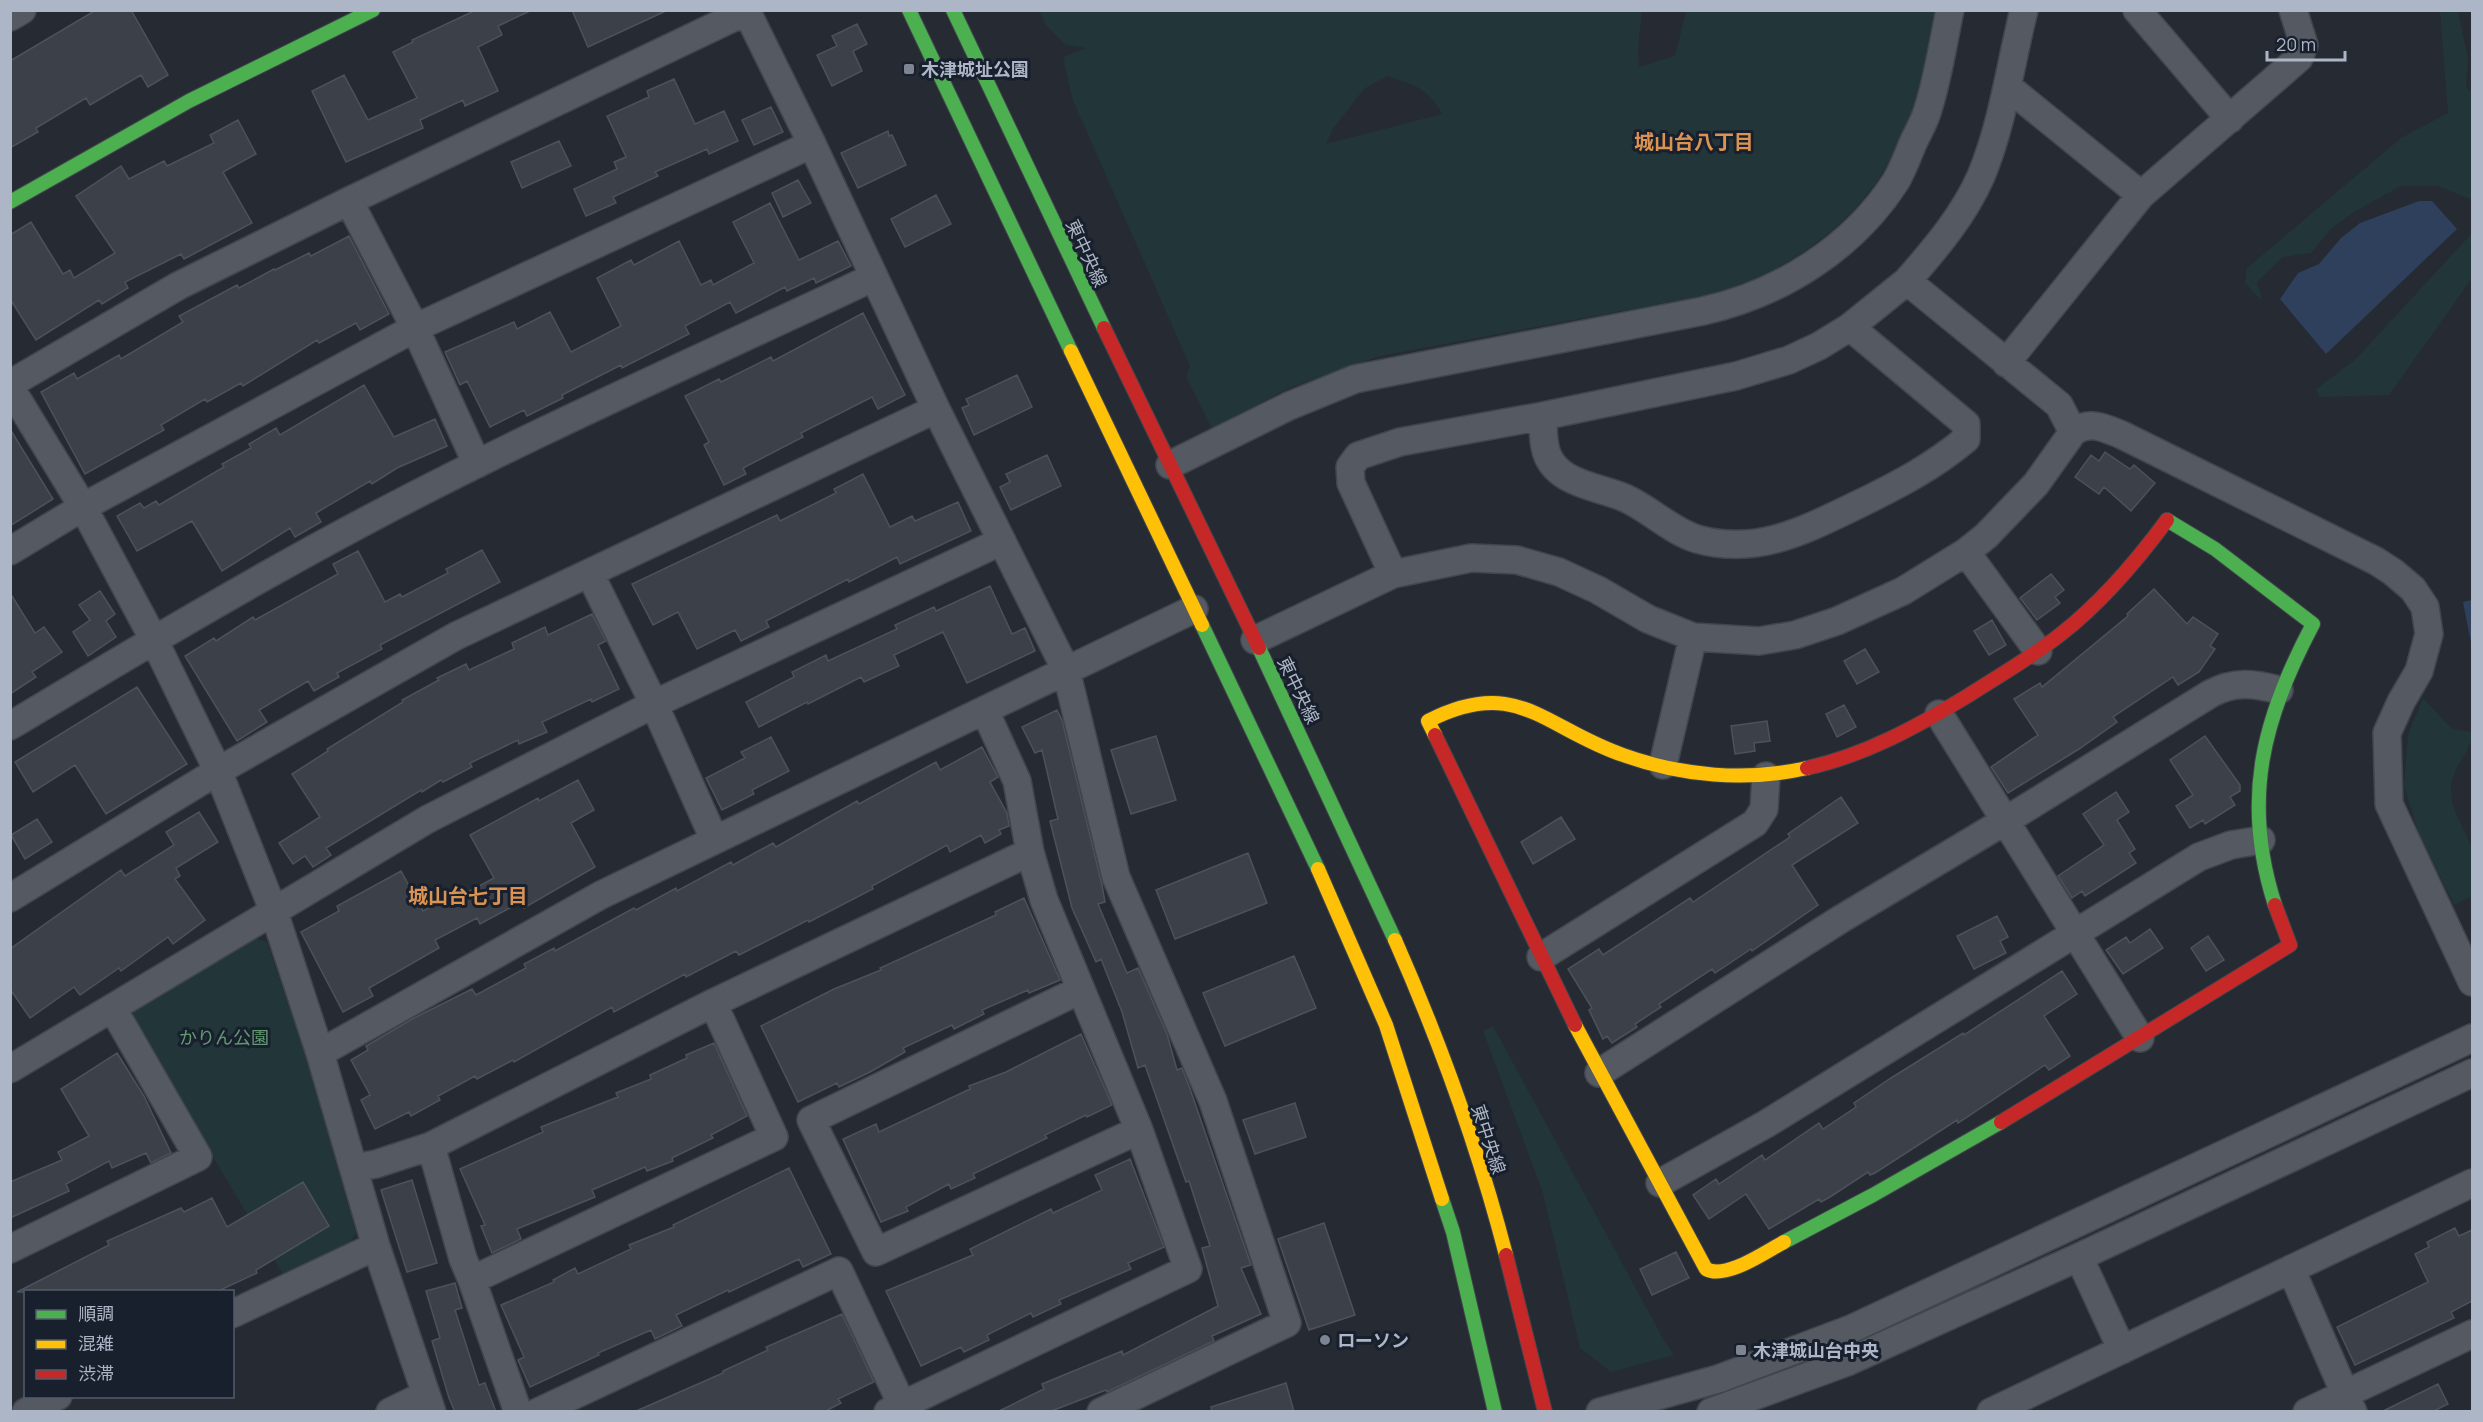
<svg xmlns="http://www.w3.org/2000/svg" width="2483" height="1422" font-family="Manrope,'Noto Sans JP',sans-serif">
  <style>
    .green { fill: #223539; fill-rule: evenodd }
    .water { fill: #2e405c }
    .building { fill: #3c4149; stroke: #4c525c; stroke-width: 1.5 }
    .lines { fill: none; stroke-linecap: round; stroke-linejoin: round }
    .street-casing { stroke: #41454c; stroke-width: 30 }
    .fast-casing { stroke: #41454c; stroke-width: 16 }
    .slow-casing { stroke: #41454c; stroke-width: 16 }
    .jam-casing { stroke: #41454c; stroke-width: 16 }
    .street { stroke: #545962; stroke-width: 27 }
    .fast { stroke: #4caf50; stroke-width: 14 }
    .slow { stroke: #ffc107; stroke-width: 14 }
    .jam { stroke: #c62828; stroke-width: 14 }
    .poi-dot { fill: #7d8593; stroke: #18202e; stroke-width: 2 }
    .labels { text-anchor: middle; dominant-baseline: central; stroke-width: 6; stroke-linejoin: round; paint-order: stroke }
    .poi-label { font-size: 18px; font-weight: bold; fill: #adb6c6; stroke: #18202e; text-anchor: start }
    .street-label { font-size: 18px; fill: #adb6c6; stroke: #18202e }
    .park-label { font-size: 18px; fill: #639971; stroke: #18202e }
    .neighbourhood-label { font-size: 20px; font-weight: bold; fill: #db9353; stroke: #18202e }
  </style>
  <rect width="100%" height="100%" fill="#252a33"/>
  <!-- green -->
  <path class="green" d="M1039 11H1642L1638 48 1639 67 1675 56 1686 11H1935C1928 43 1923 77 1913 109 1880 209 1798 273 1698 297L1380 356 1289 388 1212 429 1186 376 1190 366 1072 98 1063 57 1086 48 1066 45 1046 25ZM1387 76C1413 85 1428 87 1442 114L1326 144 1333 129 1364 89Z
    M2440 11H2458L2468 58 2466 87 2472 93V200L2438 186H2401L2354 212 2332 228 2311 253 2283 257 2257 282 2263 302 2245 283 2247 268 2401 138 2448 113Z
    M2472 233V278L2389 395 2319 397 2316 389 2355 360Z
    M2423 698 2452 729 2472 732C2473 751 2453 764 2451 787 2450 811 2465 827 2472 849 2476 862 2473 882 2472 896L2454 905 2419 834 2404 786 2408 735Z
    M252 937 267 942 306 1056 356 1232 348 1246 284 1276 131 1019 135 1007Z
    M1493 1026 1665 1342 1674 1355 1611 1372 1580 1348 1543 1193 1483 1031Z"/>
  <!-- water -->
  <path class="water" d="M2419 201H2432L2457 229 2326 354 2280 299 2298 273 2319 264 2341 238 2360 223Z
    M2472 600V648L2463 602Z"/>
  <!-- building -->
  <path class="building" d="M96 10H131L168 75 148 87 141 75 90 105 86 98 36 128 38 132 10 148V61Z
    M476 10H532L498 26 502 35 478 47 498 91 465 106 463 100 420 120 423 128 346 162 312 91 344 75 368 120 417 98 393 52 413 42 412 40Z
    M572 10H668L588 47Z
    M857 24 867 44 853 51 862 71 832 86 817 55 837 46 832 36Z
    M674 79 695 124 724 111 738 141 709 154 707 149 655 172 658 176 613 197 616 203 586 216 574 189 617 169 614 162 626 157 607 116 649 97 647 91Z
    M771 107 783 132 754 145 742 120Z
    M238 120 256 154 223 172 252 223 184 259 181 254 125 282 128 288 102 304 99 300 36 340 10 299V235L31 222 63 274 70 270 74 278 115 253 76 196 121 166 129 179 164 161 167 166 214 143 210 135Z
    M888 131 889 136 892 135 906 165 858 188 841 153Z
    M559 141 571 166 522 188 511 162Z
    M798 180 811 203 783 217 772 193Z
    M936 195 951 224 905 247 891 219Z
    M770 203 799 260 838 241 851 266 816 283 814 278 787 291 785 287 736 313 730 302 685 326 689 334 622 368 621 365 562 395 563 398 527 416 524 410 490 427 467 381 460 385 445 352 514 322 517 329 550 312 571 352 621 326 597 278 631 260 634 265 679 241 701 285 711 280 713 285 754 263 733 222Z
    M349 236 389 314 360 330 356 323 319 343 317 340 243 386 241 383 207 402 205 399 161 425 164 430 85 474 41 392 74 373 77 379 119 355 121 359 183 322 179 316 237 285 239 288 274 269 275 270 309 253 311 256Z
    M863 313 905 395 878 409 872 397 801 433 803 437 743 468 746 474 724 485 704 445 709 442 685 396 719 379 721 382 771 357 773 361Z
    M1017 375 1032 407 974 435 962 408 969 405 966 399Z
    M364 385 394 437 435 419 447 446 397 468 372 484 370 481 316 513 321 522 295 537 290 528 222 571 192 521 137 551 117 516 140 503 144 508 156 501 159 505 224 467 222 464 251 448 249 444 276 428 280 435Z
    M10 429 53 499 10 526Z
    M2105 452 2130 469 2134 465 2155 483 2131 511 2104 487 2099 494 2075 477 2091 455 2099 461Z
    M1047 455 1061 486 1011 510 1000 487 1010 482 1006 474Z
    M863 474 890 527 912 516 915 521 958 502 971 531 900 564 897 557 849 582 848 579 766 621 769 627 741 641 735 630 697 649 678 612 653 625 632 584 777 515 780 521 836 493 834 489Z
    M482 550 500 582 380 645 382 649 337 673 339 677 314 691 308 681 259 710 267 722 237 741 185 656 214 638 216 641 253 617 255 620 338 574 333 564 358 551 385 602 400 594 402 597 448 573 446 569Z
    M2051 574 2064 590 2055 597 2060 603 2037 620 2020 598Z
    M990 586 1012 634 1025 628 1035 651 967 683 943 632 894 655 899 666 864 682 861 677 808 704 807 702 759 727 746 702 794 677 792 672 826 655 828 661 897 629 895 625 934 607 936 611Z
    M2154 589 2187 624 2193 617 2218 634 2210 646 2215 649 2199 672 2178 685 2173 677 2113 717 2117 722 2079 749 2008 793 1991 767 2038 735 2014 699 2040 683 2042 687 2128 616 2127 614Z
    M100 591 115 614 106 621 116 637 88 656 73 632 90 620 79 605Z
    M10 593 35 633 44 627 62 652 32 672 36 677 10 694Z
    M592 614 606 641 598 645 619 689 592 702 591 699 542 722 547 732 519 744 518 740 470 763 472 767 443 782 441 780 422 792 421 790 326 848 331 855 313 867 305 856 293 864 279 843 320 817 292 774 328 751 327 749 403 702 402 700 439 680 437 678 466 664 469 670 514 649 512 643 545 627 548 635Z
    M1992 620 2006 645 1989 655 1974 631Z
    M1865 649 1879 672 1857 684 1844 661Z
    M137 687 187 764 106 814 75 765 33 792 15 762Z
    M1844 705 1856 727 1837 737 1826 714Z
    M1057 710 1062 720 1102 885 1105 902 1098 904 1127 973 1138 968 1167 1034 1177 1070 1182 1068 1189 1086 1251 1265 1241 1268 1261 1314 1212 1336 1214 1341 1107 1392 1106 1390 1049 1412H997L1044 1389 1042 1384 1122 1351 1123 1355 1218 1306 1202 1248 1210 1246 1189 1181 1186 1182 1145 1065 1138 1068 1122 1012 1101 959 1096 962 1072 908 1050 821 1058 819 1042 750 1035 753 1022 727Z
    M1767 721 1770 741 1754 743 1755 751 1735 754 1731 726Z
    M1156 736 1176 800 1131 814 1111 750Z
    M2205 736 2240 785V791L2230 797 2235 805 2205 824 2203 820 2190 828 2176 806 2193 795 2170 760Z
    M771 737 789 771 752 790 754 794 722 810 706 778 745 758 741 752Z
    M982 747 998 777 990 782 1007 813 1009 826 999 830 1001 834 985 843 981 835 950 852 947 845 872 886 873 889 809 922 808 920 739 955 736 951 686 977 685 974 614 1012 612 1007 514 1062 513 1060 477 1079 475 1076 438 1096 440 1100 411 1116 409 1112 375 1129 361 1100 370 1095 351 1060 368 1050 366 1046 414 1018 472 989 476 995 526 968 524 964 554 948 555 951 634 908 636 910 676 888 677 891 731 862 733 865 773 843 776 847 857 801 859 804 936 762 940 770Z
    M578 780 594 810 571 823 595 867 524 908 521 902 480 924 477 918 435 940 439 948 369 988 373 996 343 1012 301 932 339 911 337 906 401 871 423 911 453 895 455 899 494 878 470 835 538 798 539 801Z
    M2116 792 2129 812 2117 820 2135 849 2129 853 2136 863 2085 896 2082 891 2072 898 2058 876 2104 845 2083 814Z
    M1841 797 1858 823 1792 865 1818 905 1752 951 1751 949 1715 973 1712 969 1659 1004 1661 1007 1635 1024 1637 1027 1612 1043 1607 1036 1603 1039 1589 1010 1592 1008 1568 969 1599 949 1603 955 1690 898 1693 902 1790 837 1788 834Z
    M199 812 218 842 176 868 180 876 175 879 205 920 173 944 168 937 121 971 119 968 80 995 74 987 30 1018 10 989V949L121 870 125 876 174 845 166 832Z
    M1561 817 1575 839 1533 864 1521 842Z
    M37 819 52 842 25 859 11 835Z
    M1248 853 1267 903 1175 939 1156 890Z
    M1024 898 1060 980 1029 993 1028 990 982 1010 984 1014 954 1029 952 1025 903 1048 905 1052 870 1072 839 1087 837 1083 798 1102 761 1026 834 989 881 970 880 968 996 915 995 912Z
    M1997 916 2008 937 2000 941 2006 953 1974 969 1957 936Z
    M2150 929 2163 948 2123 974 2106 950 2126 937 2130 943Z
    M2208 936 2224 960 2206 971 2191 948Z
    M1294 956 1316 1008 1225 1046 1203 993Z
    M2062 971 2077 994 2044 1016 2070 1056 2049 1070 2045 1065 1958 1123 1957 1120 1875 1173 1870 1175 1868 1172 1830 1197 1821 1202 1819 1199 1769 1229 1746 1194 1709 1219 1693 1195 1716 1179 1719 1184 1762 1155 1765 1160 1819 1123 1823 1129 1856 1107 1854 1103 1891 1078 1963 1033 1964 1035Z
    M1081 1034 1112 1105 1087 1117 1086 1115 1045 1135 1047 1138 973 1174 975 1178 951 1189 949 1184 906 1207 908 1211 881 1222 843 1139 876 1124 879 1132 970 1089 969 1086 1006 1072Z
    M714 1043 747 1116 711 1135 713 1138 672 1158 673 1161 647 1171 645 1167 592 1190 595 1197 517 1229 521 1239 492 1253 481 1226 485 1225 460 1169 543 1132 541 1127 618 1097 616 1093 651 1079 650 1075 687 1058 686 1055Z
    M117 1053 144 1096 171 1153 151 1163 146 1153 112 1168 109 1161 66 1184 69 1191 10 1218V1182L62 1160 58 1152 89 1136 61 1089Z
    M1295 1103 1306 1137 1255 1154 1243 1120Z
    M1130 1159 1164 1247 1128 1263 1131 1269 1059 1300 1061 1304 1033 1317 1031 1313 987 1335 989 1340 964 1352 961 1347 921 1366 886 1291 973 1255 970 1249 1051 1209 1053 1213 1102 1190 1095 1175Z
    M789 1168 831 1254 803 1267 799 1259 729 1292 728 1290 676 1315 682 1326 655 1339 651 1330 598 1353 599 1355 530 1387 518 1360 524 1357 501 1305 554 1282 553 1280 575 1268 578 1274 631 1249 629 1245 674 1227 673 1225Z
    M412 1180 437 1263 407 1272 381 1190Z
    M303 1182 329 1226 256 1270 257 1273 216 1292H17L109 1245 107 1241 181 1208 184 1212 212 1198 227 1227Z
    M1324 1223 1355 1315 1309 1330 1278 1239Z
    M2455 1228 2459 1236 2472 1230V1301L2451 1312 2454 1318 2355 1365 2337 1327 2428 1282 2415 1254 2429 1247 2427 1242Z
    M1676 1252 1689 1278 1652 1295 1640 1269Z
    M455 1283 462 1308 455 1310 479 1385 485 1383 496 1412H455L449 1398 432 1341 440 1338 426 1291Z
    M842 1314 874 1382 838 1399 841 1403 824 1412H634L723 1373V1371L768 1350 766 1347Z
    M1286 1383 1294 1412H1212L1211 1407Z
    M2438 1384 2448 1404 2432 1412H2381Z"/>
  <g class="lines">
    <defs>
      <path id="street" d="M746 10 812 144 936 409 1066 670 1116 877 1213 1101 1287 1323 1101 1412
        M2024 10C2010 66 2003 123 1981 176 1964 215 1935 249 1907 281L2059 405 2073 432
        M2137 10 2230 119
        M10 17 22 10
        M2008 87 2141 195
        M349 201 415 328 477 464
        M1850 327 1966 424V439C1933 467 1896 486 1857 505 1805 530 1757 556 1697 539 1671 531 1650 509 1625 498 1598 486 1552 484 1545 447 1543 437 1543 426 1543 416L1736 376 1789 360 1819 346 1850 327 1907 281
        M2006 363 2141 195 2299 58 2304 45 2293 10
        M10 384 178 286 349 201 747 11
        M10 387 83 507 154 640 218 771 274 912 320 1053 376 1246 432 1412
        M1170 465 1289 406 1355 379 1703 311C1780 294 1853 248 1896 181 1903 169 1908 155 1913 143 1918 132 1925 121 1928 109 1938 78 1943 43 1950 10
        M10 551 83 507 415 328 812 144
        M1966 552 2038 651
        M590 574 654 704 714 839
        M1393 574 1351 483 1350 467 1358 456 1400 442 1543 416
        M1255 640 1393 574 1471 558 1517 560 1559 572 1598 590 1648 619 1693 637 1759 641 1795 635 1837 621 1903 591 1966 552 1986 536 2036 484 2073 432C2090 420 2105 428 2122 435L2376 561 2393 572 2413 589 2425 607 2429 634 2419 671 2401 702 2387 733 2389 804 2472 982
        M985 711 1017 781 1030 852
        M1939 714 2140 1038
        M10 726C125 657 240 588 358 525 526 435 702 358 874 277
        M1663 765 1693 637
        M10 898 218 771 456 636 936 409
        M1541 957 1755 823 1764 809 1766 776
        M1080 990 811 1120 876 1252 1139 1130
        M320 1053 601 895 1194 609
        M10 1069 428 819 654 704 1002 541
        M1599 1073 1841 919 2005 821 2210 694C2234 681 2253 683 2279 690
        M431 1146 463 1259 472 1280 774 1137 713 1003
        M354 1168 376 1164 431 1146 713 1003 1030 852 1044 900 1139 1130 1188 1269 888 1412
        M1660 1183 1766 1124 2199 857 2231 845 2261 840
        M10 1249 198 1157 113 1009
        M2079 1257 2122 1350
        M2291 1269 2353 1412
        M472 1280 518 1412
        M232 1314 376 1246
        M26 1412 58 1396
        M390 1412 425 1395
        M538 1412 839 1271 902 1405
        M1600 1412 1718 1379 1851 1329 2472 1038
        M1711 1412 1847 1362 2079 1257 2472 1073
        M1991 1412 2472 1183
        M2307 1412 2472 1334"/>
      <path id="fast" d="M909 10 1071 351
        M953 10 1104 328
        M10 202 189 101 373 10
        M2167 520 2215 549 2313 624C2263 718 2241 800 2275 905
        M1202 625 1318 869
        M1259 648 1395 940
        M1442 1199 1453 1232 1495 1412
        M1784 1242 1873 1195 2001 1122"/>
      <path id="slow" d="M1071 351 1202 625
        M1435 735 1428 721C1517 675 1544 728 1623 755 1682 776 1746 782 1807 768
        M1318 869 1386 1025 1442 1199
        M1395 940C1440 1042 1478 1147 1506 1255
        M1575 1025 1706 1269C1726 1280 1765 1252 1784 1242"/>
      <path id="jam" d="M1104 328 1259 648
        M1435 735 1575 1025
        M1807 768C1866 755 1918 726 1969 695 2000 675 2032 657 2061 634 2102 602 2136 562 2167 520
        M2001 1122 2290 945 2275 905
        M1506 1255 1545 1412"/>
    </defs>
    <!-- street casing -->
    <use href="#street" class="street-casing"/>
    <!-- fast casing -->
    <use href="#fast" class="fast-casing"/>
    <!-- slow casing -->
    <use href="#slow" class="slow-casing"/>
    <!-- jam casing -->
    <use href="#jam" class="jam-casing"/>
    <!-- street -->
    <use href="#street" class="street"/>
    <!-- fast -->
    <use href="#fast" class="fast"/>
    <!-- slow -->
    <use href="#slow" class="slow"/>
    <!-- jam -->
    <use href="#jam" class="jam"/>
  </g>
  <!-- markers -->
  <g class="poi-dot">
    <rect x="903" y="63" width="12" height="12" rx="3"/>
    <circle cx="1325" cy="1340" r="6"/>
    <rect x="1735" y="1344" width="12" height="12" rx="3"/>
  </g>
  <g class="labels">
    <!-- poi labels -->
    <g class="poi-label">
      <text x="921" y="69">木津城址公園</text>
      <text x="1337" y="1340">ローソン</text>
      <text x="1753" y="1350">木津城山台中央</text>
    </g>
    <!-- street labels -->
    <g class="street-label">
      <text transform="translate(1087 253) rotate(65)">東中央線</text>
      <text transform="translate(1299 690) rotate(64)">東中央線</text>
      <text transform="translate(1489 1139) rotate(72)">東中央線</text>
    </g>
    <!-- park labels -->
    <g class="park-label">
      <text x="224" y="1037">かりん公園</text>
    </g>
    <!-- neighbourhood labels -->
    <g class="neighbourhood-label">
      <text x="1694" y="141">城山台八丁目</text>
      <text x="468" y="895">城山台七丁目</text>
    </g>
  </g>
  <!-- border -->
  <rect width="2483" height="1422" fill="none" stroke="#adb6c6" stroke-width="24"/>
  <!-- legend -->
  <rect x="24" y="1290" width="210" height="108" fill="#18202e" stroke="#545c6b" stroke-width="1.5"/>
  <rect x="36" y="1310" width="30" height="9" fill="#4caf50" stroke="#545c6b" stroke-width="1.5"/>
  <text x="78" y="1320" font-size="18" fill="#adb6c6">順調</text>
  <rect x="36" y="1340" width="30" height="9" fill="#ffc107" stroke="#545c6b" stroke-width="1.5"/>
  <text x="78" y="1350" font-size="18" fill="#adb6c6">混雑</text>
  <rect x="36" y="1370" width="30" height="9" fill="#c62828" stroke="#545c6b" stroke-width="1.5"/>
  <text x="78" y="1380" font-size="18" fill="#adb6c6">渋滞</text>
  <!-- scale -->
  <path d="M2267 51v9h78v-9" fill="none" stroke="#adb6c6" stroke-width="3"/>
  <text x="2276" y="51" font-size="18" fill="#adb6c6" stroke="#18202e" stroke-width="4.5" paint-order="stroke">20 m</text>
</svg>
